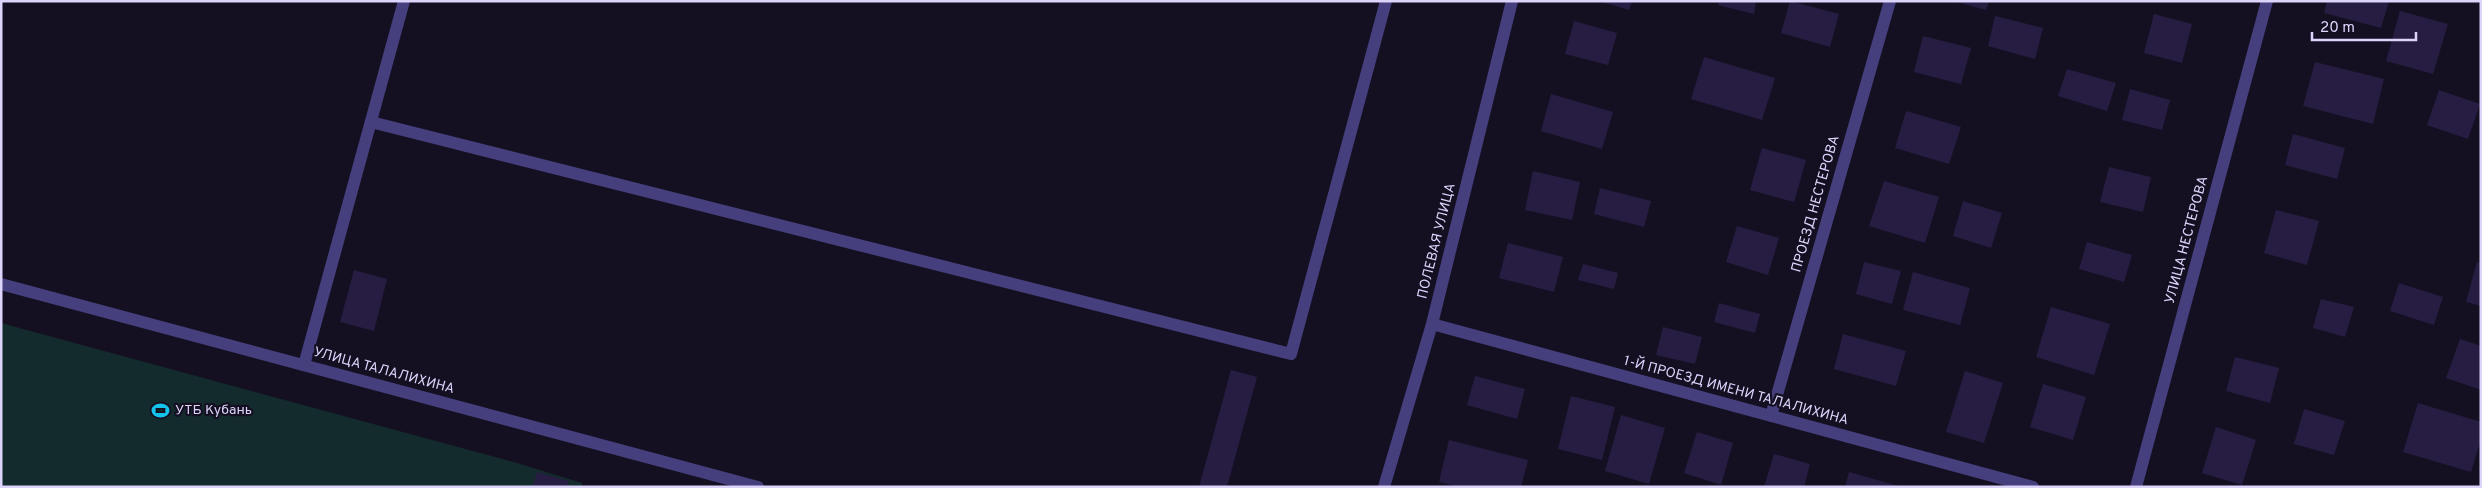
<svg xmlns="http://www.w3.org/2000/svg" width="2482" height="488" font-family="Overpass,sans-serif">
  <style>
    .green { fill: #132b2c }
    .building { fill: #271d42 }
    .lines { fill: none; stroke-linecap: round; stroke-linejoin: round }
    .service { stroke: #463f7d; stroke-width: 12 }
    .minor { stroke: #463f7d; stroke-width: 12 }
    .labels { text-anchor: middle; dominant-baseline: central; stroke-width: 4.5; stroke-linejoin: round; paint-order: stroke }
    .street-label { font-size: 14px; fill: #dcd4fb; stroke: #141022 }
    .poi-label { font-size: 14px; fill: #dcd4fb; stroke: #141022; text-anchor: start }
  </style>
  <rect width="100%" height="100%" fill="#141022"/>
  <!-- green -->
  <path class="green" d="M1 323 517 463 582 483V487H1Z"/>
  <!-- building -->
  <path class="building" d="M1599 1H1632L1629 10Z
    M1719 1H1756L1754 14 1718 5Z
    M1790 1 1839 14 1830 47 1781 33Z
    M1954 1H1989L1986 10Z
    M2327 1H2389L2381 28 2324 13Z
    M2400 11 2448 24 2433 74 2386 61Z
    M2154 14 2192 24 2182 63 2144 53Z
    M1995 16 2043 28 2035 59 1988 46Z
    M1574 21 1617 33 1608 65 1565 54Z
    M1923 36 1971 48 1961 84 1914 72Z
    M1704 57 1775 78 1762 120 1691 99Z
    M2315 62 2384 79 2373 124 2303 106Z
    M2067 69 2116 83 2107 111 2058 96Z
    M2130 89 2170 100 2162 130 2122 120Z
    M2439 90 2480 104 2468 139 2427 125Z
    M1551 94 1613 112 1602 149 1541 131Z
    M1906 111 1961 127 1949 164 1895 148Z
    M2293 134 2345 148 2337 179 2285 165Z
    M1762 148 1806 160 1794 202 1750 190Z
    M2109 167 2151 177 2143 212 2100 202Z
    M1533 171 1580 182 1572 220 1525 210Z
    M1884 181 1939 197 1925 243 1869 226Z
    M1600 188 1651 201 1644 227 1594 214Z
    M1963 201 2002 213 1991 248 1953 236Z
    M2276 210 2319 221 2307 265 2264 253Z
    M1737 226 1779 238 1768 275 1726 262Z
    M2087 242 2132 255 2124 282 2079 269Z
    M1508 243 1563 257 1554 292 1499 278Z
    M1864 262 1901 271 1892 304 1856 294Z
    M2477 262 2481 263V306L2466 302Z
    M1583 264 1618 273 1614 289 1578 280Z
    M354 270 387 279 374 331 340 322Z
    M1913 272 1970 288 1960 325 1903 310Z
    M2399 283 2443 297 2434 325 2390 311Z
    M2321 299 2354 307 2345 337 2313 328Z
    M1719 303 1760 314 1755 333 1714 322Z
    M2051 307 2110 324 2094 375 2036 357Z
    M1663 327 1702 337 1695 364 1656 355Z
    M1843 334 1906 351 1896 386 1834 369Z
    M2460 339 2481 346V390L2446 378Z
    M2235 357 2279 368 2270 403 2226 391Z
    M1231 370 1257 377 1227 487H1199Z
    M1965 371 2003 383 1984 443 1946 432Z
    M1475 376 1525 389 1517 419 1467 405Z
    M2043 384 2086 397 2073 440 2030 427Z
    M1571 396 1615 407 1602 460 1558 449Z
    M2418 403 2481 422V439L2471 472 2403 452Z
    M2304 409 2345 421 2334 455 2294 444Z
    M1621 415 1665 428 1649 484 1605 471Z
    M2216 427 2256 440 2242 485 2202 473Z
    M1697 432 1733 443 1721 485 1684 473Z
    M1449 440 1528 460 1521 487H1459L1439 482Z
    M1774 454 1810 464 1804 487H1764Z
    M537 472 569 481 567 487H533Z
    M1849 472 1898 486V487H1845Z"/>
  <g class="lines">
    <!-- service -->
    <path class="service" d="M371 122 1291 354 1386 1
      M304 365 404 1"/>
    <!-- minor -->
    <path class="minor" d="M1 284 758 487
      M1432 324 2033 487
      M1771 416 1890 1
      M1384 487 1432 324 1512 1
      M2136 487 2267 1"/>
  </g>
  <!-- icons -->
  <defs>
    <symbol id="stadium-bare" viewBox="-9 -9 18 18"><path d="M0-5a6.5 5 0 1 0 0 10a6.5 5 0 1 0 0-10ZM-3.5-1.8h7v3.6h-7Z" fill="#13c3e9" stroke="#141022" stroke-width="2.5" paint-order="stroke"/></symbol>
  </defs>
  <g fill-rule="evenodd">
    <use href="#stadium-bare" x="148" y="398" width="25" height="25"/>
  </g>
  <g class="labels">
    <!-- street labels -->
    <g class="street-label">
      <text transform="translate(1816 204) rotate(-74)">ПРОЕЗД НЕСТЕРОВА</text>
      <text transform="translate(2187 240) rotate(-75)">УЛИЦА НЕСТЕРОВА</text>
      <text transform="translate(1437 241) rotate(-76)">ПОЛЕВАЯ УЛИЦА</text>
      <text transform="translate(384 371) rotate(15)">УЛИЦА ТАЛАЛИХИНА</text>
      <text transform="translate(1736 391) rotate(15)">1-Й ПРОЕЗД ИМЕНИ ТАЛАЛИХИНА</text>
    </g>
    <!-- poi labels -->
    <g class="poi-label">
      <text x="175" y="410">УТБ Кубань</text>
    </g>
  </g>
  <!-- border -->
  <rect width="2482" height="488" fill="none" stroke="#dcd4fb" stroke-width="5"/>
  <!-- scale -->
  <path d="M2312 32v8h104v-8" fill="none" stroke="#dcd4fb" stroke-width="2.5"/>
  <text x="2320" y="32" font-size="15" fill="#dcd4fb" stroke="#141022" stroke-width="4" paint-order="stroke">20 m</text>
</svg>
